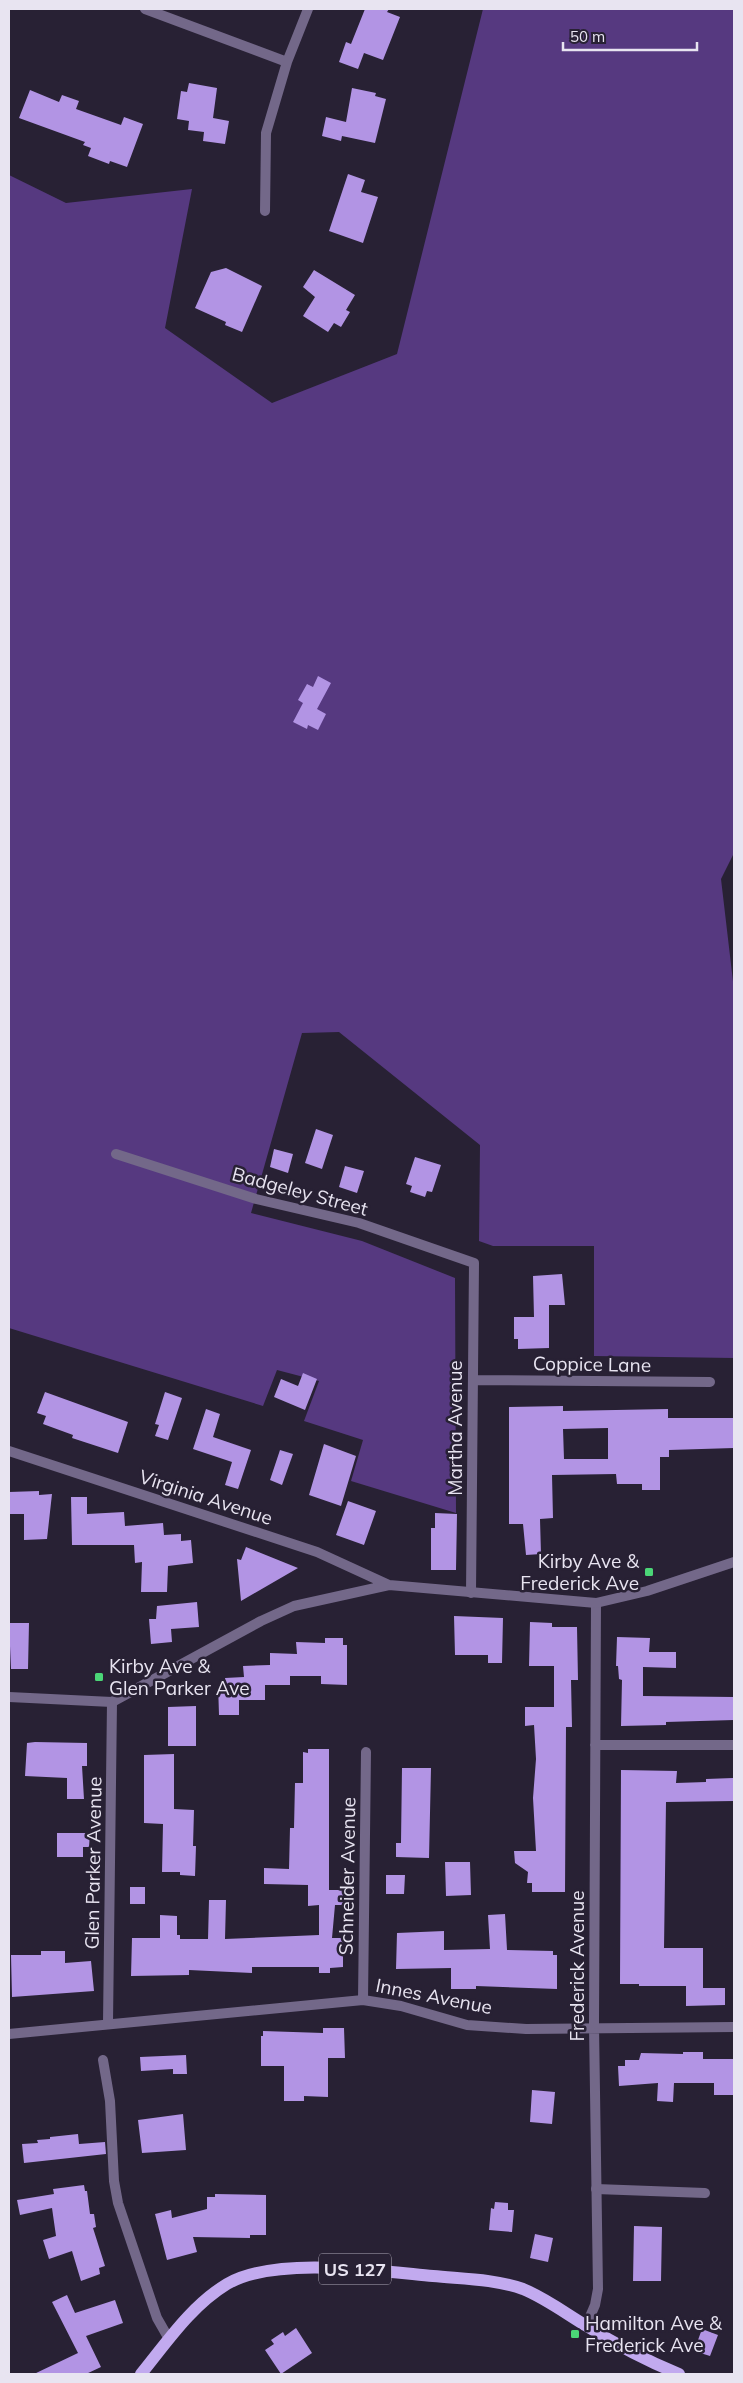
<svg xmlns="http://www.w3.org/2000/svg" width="743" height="2383" font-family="Mulish,sans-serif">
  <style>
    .forest { fill: #563980 }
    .building { fill: #b294e4; fill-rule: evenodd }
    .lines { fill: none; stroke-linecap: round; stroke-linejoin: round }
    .service { stroke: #736889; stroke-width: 10 }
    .minor { stroke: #736889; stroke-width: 10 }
    .tertiary { stroke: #736889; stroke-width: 10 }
    .primary { stroke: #c2aaef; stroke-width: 12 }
    .poi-dot { fill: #4bd677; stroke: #282134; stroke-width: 2 }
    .labels { text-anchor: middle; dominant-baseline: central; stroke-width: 5; stroke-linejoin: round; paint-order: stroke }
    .shield { fill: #282134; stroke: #aeaab8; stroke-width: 1 }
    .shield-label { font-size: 18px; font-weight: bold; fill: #e8e4f1 }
    .street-label { font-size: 19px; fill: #e8e4f1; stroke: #282134 }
    .poi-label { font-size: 19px; fill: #e8e4f1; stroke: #282134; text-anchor: start }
  </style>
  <rect width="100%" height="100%" fill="#282134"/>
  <!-- forest -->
  <path class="forest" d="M483 9H734V853L721 879 734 990V1358L594 1356V1246H493L479 1241 480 1145 339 1032 302 1033 251 1213 362 1241 455 1278 456 1513 351 1481 363 1440 304 1421 319 1381 277 1370 263 1406 9 1328V175L66 203 192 189 165 328 272 403 397 354Z"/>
  <!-- building -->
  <path class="building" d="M365 9H389L387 12 400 17 383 60 364 53 358 69 339 62 346 42 351 44Z
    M189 83 217 88 213 118 229 121 225 144 203 141 204 132 188 130 189 121 177 119 181 91 187 92Z
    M352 88 376 93 375 96 386 99 375 143 342 136 341 141 322 136 326 117 346 122Z
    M30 90 59 102 62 95 79 101 76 109 121 125 124 117 143 124 127 167 110 161 109 164 88 156 91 148 83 145 85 142 19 118Z
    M348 174 365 180 361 192 378 197 363 243 329 231Z
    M226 268 262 286 242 332 225 325 226 322 195 308 211 272Z
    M314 270 355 295 346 310 350 312 341 327 334 323 328 332 303 316 315 297 303 287Z
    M318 676 331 683 317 709 326 714 318 730 308 725 307 729 293 722 303 703 298 700 307 684 313 687Z
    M316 1129 333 1135 322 1169 305 1163Z
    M274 1149 293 1154 288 1173 270 1167Z
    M415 1157 441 1165 432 1192 427 1191 425 1197 410 1192 412 1186 406 1184Z
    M345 1166 364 1171 357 1193 339 1187Z
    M562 1274 565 1305H549V1348L518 1349V1339H514V1317H534L533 1276Z
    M303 1373 317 1379 305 1410 274 1397 281 1379 298 1386Z
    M45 1392 128 1422 118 1453 72 1438 73 1435 43 1424 46 1416 37 1413Z
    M165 1392 182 1398 168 1440 155 1436 159 1425 155 1424Z
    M563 1406V1411L668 1409V1418H734V1448L669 1450V1457H660V1490H642V1484H617L616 1474 552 1475 553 1518 540 1519 541 1554 526 1555 523 1524H509V1407ZM608 1428V1459H564L563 1429Z
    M206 1409 220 1414 213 1437 251 1450 238 1489 225 1485 232 1462 193 1449Z
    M324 1444 356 1456 341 1506 309 1495Z
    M280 1450 293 1454 282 1485 270 1480Z
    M39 1491V1495L52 1494 47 1539 24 1540V1514H9V1492Z
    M71 1497H87V1514L124 1512 125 1526 163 1523 164 1535 181 1534V1541L191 1540 193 1563 168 1566 167 1592H141L142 1562 135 1563 134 1545H72Z
    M348 1501 376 1511 364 1545 336 1535Z
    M435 1513 457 1514 456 1570H431V1528H435Z
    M246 1547 298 1568 241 1601 237 1559 241 1560Z
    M197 1602 199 1627 171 1629 172 1642 151 1644 149 1619H156L157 1606Z
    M454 1616 503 1618 502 1663H488V1655H455Z
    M530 1622 552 1623V1627H577L578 1680H571L572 1727H566L565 1892H532V1883H527L528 1872 515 1863 514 1851H536L533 1798 536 1759 534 1725 525 1726V1707H554V1666H529Z
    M9 1623H29L28 1669H11Z
    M617 1637 650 1638 649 1652H676V1668L643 1667V1696L734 1697V1720L666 1722V1725L621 1726 622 1680 619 1679 618 1666H616Z
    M325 1638H343V1645H347V1685L321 1684V1676H290V1685H265V1700H239V1715H219L218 1684H226L225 1678 244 1677 243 1666 270 1665V1653L297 1654 296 1642 325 1643Z
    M196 1706V1746H168V1707Z
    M35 1742 87 1743V1766H82L84 1799H67V1778L25 1776 27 1743Z
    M308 1749H329V1890H344L343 1905H335L332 1938H343V1967L330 1968V1973H319V1967H252V1973L189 1970V1975L131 1976 132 1938H160V1915L177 1916V1935H180V1939H208L209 1900H226L225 1939 319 1935V1905L308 1906V1885L264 1884V1868L289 1869 290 1828H294L295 1783H303V1752L308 1753Z
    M174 1754V1809L194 1810 193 1846H196L195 1876 180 1875V1872H162L163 1824 144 1823V1755Z
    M402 1768H431L429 1858 396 1857V1843H401Z
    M621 1770 677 1771 676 1783 706 1782V1779L733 1778 734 1801 666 1802 664 1948H703V1988H725V2005L686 2006V1986H639V1984H620Z
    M57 1833H90L89 1847H83V1857H57Z
    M445 1862H470L471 1895 446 1896Z
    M386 1875H405L404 1894H386Z
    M130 1887H145V1904H130Z
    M505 1914 507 1950 553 1951V1955H557V1989L476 1986V1989H451V1968L396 1969 397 1933 444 1931V1950L490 1949 488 1915Z
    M41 1951H65V1963L91 1961 94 1991 12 1997 11 1955H41Z
    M323 2028H344L345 2058H328V2097L304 2096V2101H284V2066H261V2036H263V2031L323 2033Z
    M683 2052H703V2059H734V2095H714V2083H674L673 2102 657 2101 658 2083 619 2086 618 2066H625V2060H639L641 2053 683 2054Z
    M186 2055 187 2074H173V2069L141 2071 140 2057Z
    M532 2090 555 2092 552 2124 530 2122Z
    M183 2114 186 2150 142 2153 138 2120Z
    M78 2134 79 2144 105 2142 106 2154 24 2163 22 2144 38 2143 37 2140 50 2139V2137Z
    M84 2185 85 2191H87L90 2214H94L96 2227 93 2228 105 2266 99 2268 100 2274 81 2281 72 2251 49 2259 43 2240 56 2236 52 2208 20 2215 17 2200 54 2194 53 2189Z
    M215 2194 266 2195V2235H250V2238L193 2237 197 2252 167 2260 155 2214 171 2210 172 2218 207 2209V2197H215Z
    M495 2202 508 2203V2210H514L512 2232 489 2230 491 2208 494 2209Z
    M634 2226 662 2227 661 2281H633Z
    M535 2234 553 2238 548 2262 530 2258Z
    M67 2295 75 2313 115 2300 123 2323 86 2336 101 2367 86 2374H34L78 2353 52 2302Z
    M296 2328 312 2353 281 2374 265 2350 274 2344 271 2340 283 2332 285 2336Z
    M702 2329 718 2335 710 2356 694 2351Z"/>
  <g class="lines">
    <!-- service -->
    <path class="service" d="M596 2189 705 2193"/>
    <!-- minor -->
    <path class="minor" d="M145 9 287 62
      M265 211 266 133 287 62 308 9
      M116 1154 256 1199 359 1223 474 1263 471 1593
      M473 1380 710 1382
      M595 1745H734
      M363 2000 366 1752
      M108 2023 112 1702
      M9 2034 363 2000 401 2006 467 2025 526 2029 734 2027
      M103 2060 110 2101 114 2181 118 2203 157 2318 169 2339
      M586 2326 595 2305 598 2289 594 2026 596 1603"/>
    <!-- tertiary -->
    <path class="tertiary" d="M9 1451 317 1552 389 1585
      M9 1697 112 1702 261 1621 294 1606 389 1585 596 1603 647 1591 734 1562"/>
    <!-- primary -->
    <path class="primary" d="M141 2374C167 2342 191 2306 227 2284 274 2256 379 2271 433 2276 463 2279 494 2279 523 2289 545 2298 565 2313 585 2325 615 2344 647 2361 679 2374"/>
  </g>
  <!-- markers -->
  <g class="poi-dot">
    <rect x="644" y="1567" width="10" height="10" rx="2.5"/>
    <rect x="94" y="1672" width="10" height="10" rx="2.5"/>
    <rect x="570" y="2329" width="10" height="10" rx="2.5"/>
  </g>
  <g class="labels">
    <!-- shield labels -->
    <rect class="shield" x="319" y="2253.5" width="72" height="31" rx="4"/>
    <g class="shield-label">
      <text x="355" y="2269">US 127</text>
    </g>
    <!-- street labels -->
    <g class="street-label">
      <text transform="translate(300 1191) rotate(15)">Badgeley Street</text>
      <text transform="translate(592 1364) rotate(1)">Coppice Lane</text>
      <text transform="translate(455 1428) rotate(-90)">Martha Avenue</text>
      <text transform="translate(206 1497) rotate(18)">Virginia Avenue</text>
      <text transform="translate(93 1863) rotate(-89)">Glen Parker Avenue</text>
      <text transform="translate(347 1876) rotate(-89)">Schneider Avenue</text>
      <text transform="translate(577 1966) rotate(-90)">Frederick Avenue</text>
      <text transform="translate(434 1996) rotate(11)">Innes Avenue</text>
    </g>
    <!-- poi labels -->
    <g class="poi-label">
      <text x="639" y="1561" text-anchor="end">Kirby Ave &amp;<tspan x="639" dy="22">Frederick Ave</tspan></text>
      <text x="109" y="1666">Kirby Ave &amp;<tspan x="109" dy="22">Glen Parker Ave</tspan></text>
      <text x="585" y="2323">Hamilton Ave &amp;<tspan x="585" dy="22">Frederick Ave</tspan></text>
    </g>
  </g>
  <!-- border -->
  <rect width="743" height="2383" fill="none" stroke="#e8e4f1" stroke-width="20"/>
  <!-- scale -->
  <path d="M563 42v8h134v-8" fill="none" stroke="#e8e4f1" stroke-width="2.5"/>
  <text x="570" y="42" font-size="15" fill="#e8e4f1" stroke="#282134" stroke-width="4" paint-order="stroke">50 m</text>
</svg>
